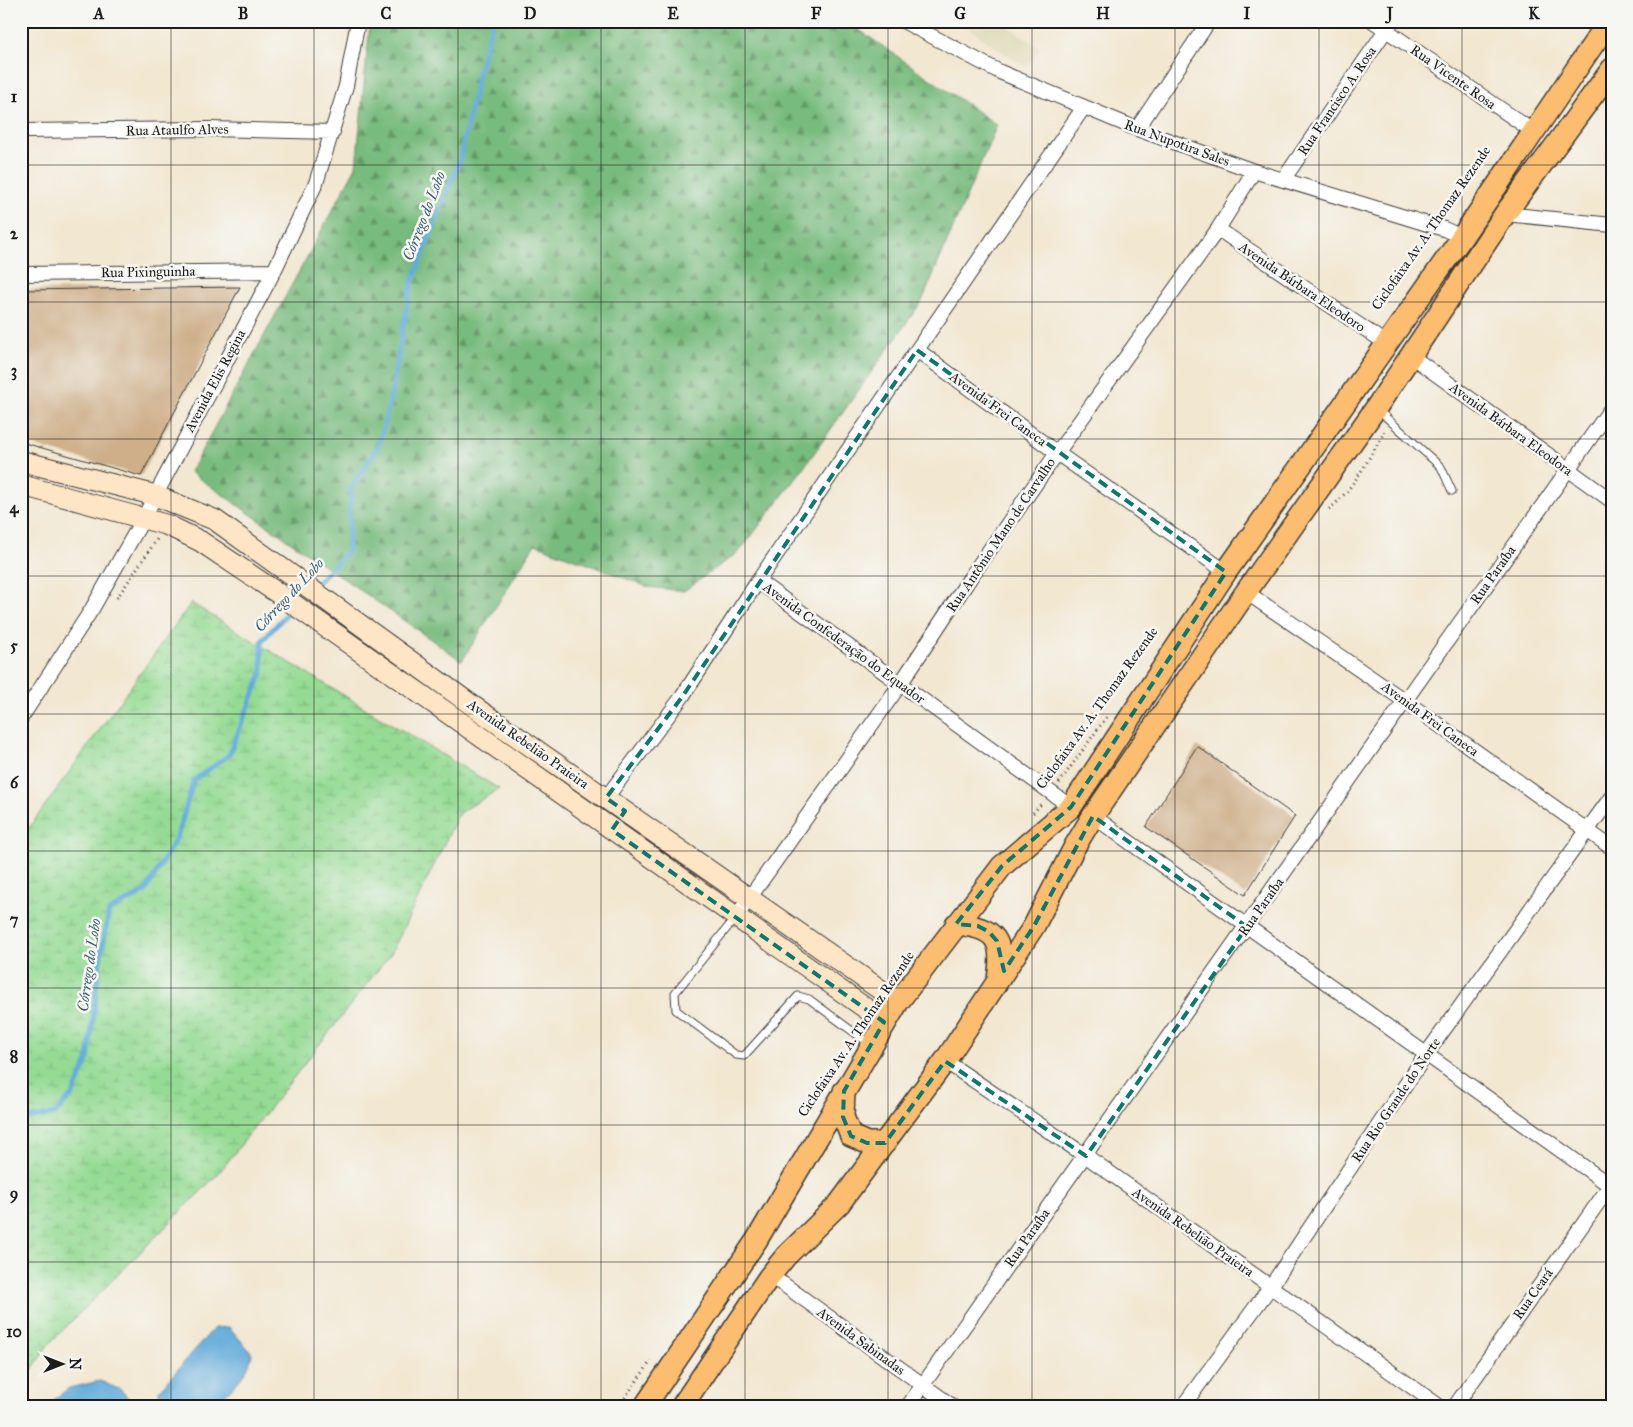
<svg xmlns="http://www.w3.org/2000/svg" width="1633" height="1427" font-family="'IM FELL Great Primer',serif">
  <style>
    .built { fill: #e0ddbb }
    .forest { fill: url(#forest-firs); stroke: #4a6c4d }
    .wetland { fill: url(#wetland-marsh); stroke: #587c58 }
    .water { fill: #62abda; stroke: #3f647b }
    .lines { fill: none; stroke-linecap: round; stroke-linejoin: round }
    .stream { stroke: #62abda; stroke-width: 5 }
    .building { fill: #ceaf89 }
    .lane-casing { stroke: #3c3a37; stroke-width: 9 }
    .street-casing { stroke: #3c3a37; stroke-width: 16 }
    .secondary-casing { stroke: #3c3a37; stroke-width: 22 }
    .primary-casing { stroke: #3c3a37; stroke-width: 24 }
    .path { stroke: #3c3a37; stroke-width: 3; stroke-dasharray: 1 4; stroke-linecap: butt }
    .lane { stroke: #fff; stroke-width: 7 }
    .street { stroke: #fff; stroke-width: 14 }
    .secondary { stroke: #fee5c5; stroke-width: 20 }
    .primary { stroke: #fcbd6f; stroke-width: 21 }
    .marked { fill: none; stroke: #0f766e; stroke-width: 4; stroke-dasharray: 10 6; stroke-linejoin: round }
    .grid { fill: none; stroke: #1c1c1c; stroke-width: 1; stroke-opacity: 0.55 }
    .labels { text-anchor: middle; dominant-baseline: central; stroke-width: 5; stroke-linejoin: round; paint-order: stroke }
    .street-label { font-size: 14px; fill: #1c1c1c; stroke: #f6f6f2 }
    .water-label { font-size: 15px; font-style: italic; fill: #3c5c71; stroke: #f6f6f2 }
    .neatline { fill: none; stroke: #1c1c1c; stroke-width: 2 }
    .grid-label { font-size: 16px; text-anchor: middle; font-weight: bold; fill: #1c1c1c }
  </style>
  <defs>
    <pattern id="forest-firs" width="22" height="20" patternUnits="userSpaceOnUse" patternTransform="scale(1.25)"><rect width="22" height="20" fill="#78bb7e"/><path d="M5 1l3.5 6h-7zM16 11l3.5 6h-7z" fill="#629766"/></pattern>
    <pattern id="wetland-marsh" width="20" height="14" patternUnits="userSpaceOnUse" patternTransform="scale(1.25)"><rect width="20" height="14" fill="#95db94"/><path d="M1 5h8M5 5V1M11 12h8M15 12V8" fill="none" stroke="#80bb7f"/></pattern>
  </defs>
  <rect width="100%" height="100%" fill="#f6f6f2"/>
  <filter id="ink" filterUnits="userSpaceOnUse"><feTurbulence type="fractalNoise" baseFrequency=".02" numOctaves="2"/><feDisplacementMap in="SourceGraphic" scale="10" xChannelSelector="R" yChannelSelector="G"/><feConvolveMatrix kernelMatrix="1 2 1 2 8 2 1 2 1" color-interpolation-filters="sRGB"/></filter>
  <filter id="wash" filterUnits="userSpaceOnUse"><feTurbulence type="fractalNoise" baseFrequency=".0096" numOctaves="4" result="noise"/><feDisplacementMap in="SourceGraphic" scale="20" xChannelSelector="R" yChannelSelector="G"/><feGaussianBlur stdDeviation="1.12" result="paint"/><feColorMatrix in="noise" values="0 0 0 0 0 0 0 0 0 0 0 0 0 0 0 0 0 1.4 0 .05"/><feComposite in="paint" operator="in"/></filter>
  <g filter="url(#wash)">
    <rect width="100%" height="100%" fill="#f2e7d1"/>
    <!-- built -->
    <path class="built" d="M958 21H1000L1040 48 1026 68Z"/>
    <!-- forest -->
    <path class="forest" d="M370 21H846L997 125 922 301 802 470 740 551 684 591 648 587 535 544 462 661 190 472 356 167Z"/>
    <!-- wetland -->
    <path class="wetland" d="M191 603 499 789 459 813 392 952 218 1174 48 1345 21 1387V839Z"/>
    <!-- water -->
    <path class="water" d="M229 1327 252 1353C249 1376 229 1391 212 1406H173L158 1392 214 1328Z
      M100 1381 121 1390 135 1406H46L69 1388Z"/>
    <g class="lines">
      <!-- stream -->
      <path class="stream" d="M315 585 348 551 351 488 378 447 389 406 411 285 460 160 479 70 493 21
        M21 1120 55 1114 73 1094 88 1060 99 968 109 911 145 892 177 837 194 780 229 755 262 673V641L291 609"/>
    </g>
    <g id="blocks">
      <!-- building -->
      <path class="building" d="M240 287 141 476 21 442V290Z
        M1197 746 1295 816 1245 895 1146 827Z"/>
    </g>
  </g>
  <g filter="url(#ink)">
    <use href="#blocks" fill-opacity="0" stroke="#3c3a37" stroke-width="1"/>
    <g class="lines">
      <defs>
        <path id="lane" d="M1378 410 1441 467 1452 491
          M736 917 675 993 676 1010 736 1055 744 1056 798 996 809 999 871 1045"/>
        <path id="street" d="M903 21 1000 72 1137 129 1254 171 1444 229 1462 237
          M1373 21 1534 132
          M1137 129 1209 21
          M21 131 209 129 333 132
          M1283 180 1392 21
          M1505 214 1612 225
          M1218 229 1387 344
          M21 274 274 271
          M917 350 1057 453 1226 572
          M1411 356 1612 501
          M758 581 1084 107
          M1246 592 1405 701 1612 848
          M21 718 92 609 143 519 274 271 316 183 346 86 358 21
          M606 798 682 697 758 581 1071 807
          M1093 816 1612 1187
          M736 917 901 683 970 578 1057 453 1218 229 1254 171
          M945 1061 1086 1156 1439 1406
          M769 1277 783 1284 952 1406
          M908 1406 1612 407
          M1183 1406 1271 1286 1427 1053 1612 796
          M1455 1406 1612 1183"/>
        <path id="secondary" d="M21 461 154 495 215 520 473 706 898 1002
          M21 485 167 525 200 541 279 594 885 1022"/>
        <path id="primary" d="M956 924C997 928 1004 940 998 979
          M844 1091 843 1117 851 1136 867 1143H885
          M645 1406 756 1241 898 1002 1002 866 1071 807 1226 572 1462 237 1609 21
          M682 1406 769 1277 786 1256 839 1204 945 1061 1034 926 1075 846 1093 816 1246 592 1376 408 1505 214 1612 69"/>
      </defs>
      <!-- lane casing -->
      <use href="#lane" class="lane-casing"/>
      <!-- street casing -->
      <use href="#street" class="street-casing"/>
      <!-- secondary casing -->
      <use href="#secondary" class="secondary-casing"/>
      <!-- primary casing -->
      <use href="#primary" class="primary-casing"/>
      <!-- path -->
      <path class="path" d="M1329 509C1351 493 1371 455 1385 431
        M117 598 157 539
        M21 739 27 731
        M1059 783 1108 715
        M1033 813 1042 803
        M619 1406 651 1361"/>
      <!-- lane -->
      <use href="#lane" class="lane"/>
      <!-- street -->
      <use href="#street" class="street"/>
      <!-- secondary -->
      <use href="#secondary" class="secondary"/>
      <!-- primary -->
      <use href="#primary" class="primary"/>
    </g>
  </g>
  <!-- marked area -->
  <path class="marked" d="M917 350 1226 572 1071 807 1002 866 956 924 978 926 989 932 997 941 1004 971 1034 926 1093 816 1247 927 1086 1156 945 1061 885 1143H867L851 1136 843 1117 844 1091 884 1022 612 830 625 811 606 798 682 697Z"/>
  <!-- grid -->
  <path class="grid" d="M171 21V1406M314 21V1406M458 21V1406M601 21V1406M745 21V1406M888 21V1406M1032 21V1406M1175 21V1406M1319 21V1406M1462 21V1406M21 165H1612M21 302H1612M21 439H1612M21 576H1612M21 714H1612M21 851H1612M21 988H1612M21 1125H1612M21 1262H1612"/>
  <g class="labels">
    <!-- street labels -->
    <g class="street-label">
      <text transform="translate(1453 77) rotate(35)">Rua Vicente Rosa</text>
      <text transform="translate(1337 101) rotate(-56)">Rua Francisco A. Rosa</text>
      <text transform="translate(177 130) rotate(-1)">Rua Ataulfo Alves</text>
      <text transform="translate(1177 143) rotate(20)">Rua Nupotira Sales</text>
      <text transform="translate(1431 228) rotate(-55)">Ciclofaixa Av. A. Thomaz Rezende</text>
      <text transform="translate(148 272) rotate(-1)">Rua Pixinguinha</text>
      <text transform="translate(1302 287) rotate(34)">Avenida Bárbara Eleodoro</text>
      <text transform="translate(215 381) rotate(-62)">Avenida Elis Regina</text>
      <text transform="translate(998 409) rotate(36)">Avenida Frei Caneca</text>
      <text transform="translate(1511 429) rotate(36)">Avenida Bárbara Eleodora</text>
      <text transform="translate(1001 535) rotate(-56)">Rua Antônio Mano de Carvalho</text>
      <text transform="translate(1493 575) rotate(-55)">Rua Paraíba</text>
      <text transform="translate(844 643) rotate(36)">Avenida Confederação do Equador</text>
      <text transform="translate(1097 708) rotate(-54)">Ciclofaixa Av. A. Thomaz Rezende</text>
      <text transform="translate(1430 719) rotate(36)">Avenida Frei Caneca</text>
      <text transform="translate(528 744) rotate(35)">Avenida Rebelião Praieira</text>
      <text transform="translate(1261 907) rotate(-55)">Rua Paraíba</text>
      <text transform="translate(856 1034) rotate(-56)">Ciclofaixa Av. A. Thomaz Rezende</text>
      <text transform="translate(1396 1100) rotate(-56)">Rua Rio Grande do Norte</text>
      <text transform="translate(1193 1232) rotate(35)">Avenida Rebelião Praieira</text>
      <text transform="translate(1027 1238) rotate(-55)">Rua Paraíba</text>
      <text transform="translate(1533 1294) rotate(-55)">Rua Ceará</text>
      <text transform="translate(861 1341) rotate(36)">Avenida Sabinadas</text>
    </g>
    <!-- water labels -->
    <g class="water-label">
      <text transform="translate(424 216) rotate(-69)">Córrego do Lobo</text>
      <text transform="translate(289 595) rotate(-47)">Córrego do Lobo</text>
      <text transform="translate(89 965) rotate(-82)">Córrego do Lobo</text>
    </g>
  </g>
  <!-- margin -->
  <rect width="1633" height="1427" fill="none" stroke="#f6f6f2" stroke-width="55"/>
  <!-- north arrow -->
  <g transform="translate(62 1364) rotate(90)" stroke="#f6f6f2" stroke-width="4" paint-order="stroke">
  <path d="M0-4L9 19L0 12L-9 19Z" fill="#1c1c1c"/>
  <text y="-8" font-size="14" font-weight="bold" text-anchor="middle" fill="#1c1c1c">N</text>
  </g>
  <rect x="28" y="28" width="1578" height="1372" class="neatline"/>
  <g class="grid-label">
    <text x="99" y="19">A</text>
    <text x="243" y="19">B</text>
    <text x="386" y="19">C</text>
    <text x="530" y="19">D</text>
    <text x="673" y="19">E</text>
    <text x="816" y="19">F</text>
    <text x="960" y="19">G</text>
    <text x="1103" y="19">H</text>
    <text x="1247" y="19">I</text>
    <text x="1390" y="19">J</text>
    <text x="1534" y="19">K</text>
    <text x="14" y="102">1</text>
    <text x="14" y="239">2</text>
    <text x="14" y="376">3</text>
    <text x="14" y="513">4</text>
    <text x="14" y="651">5</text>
    <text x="14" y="788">6</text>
    <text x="14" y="925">7</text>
    <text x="14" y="1062">8</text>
    <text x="14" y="1199">9</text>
    <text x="14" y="1337">10</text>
  </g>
</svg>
